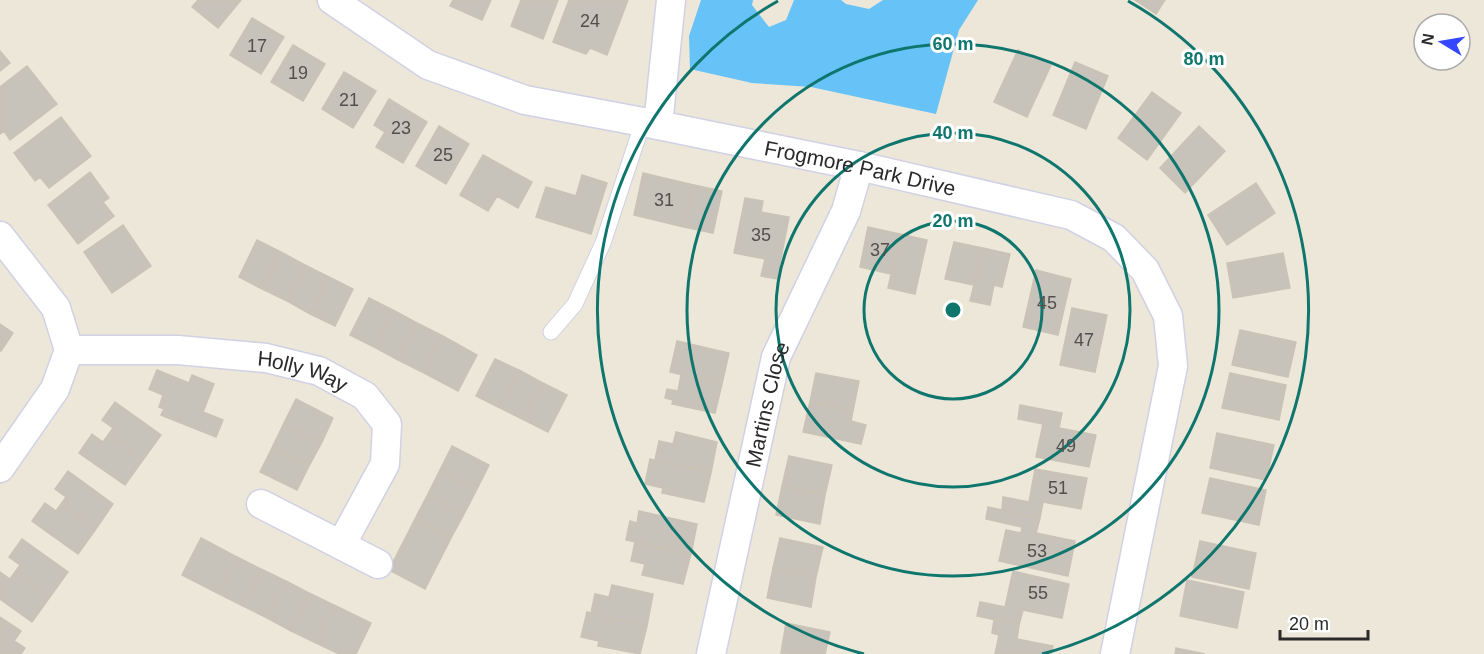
<svg xmlns="http://www.w3.org/2000/svg" width="1484" height="654" font-family="Helvetica,sans-serif">
  <style>
    .water { fill: #66c2f7 }
    .building { fill: #c8c3ba; stroke: #c8c3b4; stroke-width: 1.5 }
    .lines { fill: none; stroke-linecap: round; stroke-linejoin: round }
    .service-casing { stroke: #d0d1e4; stroke-width: 17 }
    .minor-casing { stroke: #d0d1e4; stroke-width: 31 }
    .service { stroke: #fff; stroke-width: 15 }
    .minor { stroke: #fff; stroke-width: 28 }
    .ring { fill: none; stroke: #0f766e; stroke-width: 3 }
    .labels { text-anchor: middle; dominant-baseline: central; stroke-width: 6; stroke-linejoin: round; paint-order: stroke }
    .number-label { font-size: 18px; fill: #52504e }
    .street-label { font-size: 21px; fill: #2a2a2a; stroke: #fff }
    .centre { fill: #0f766e; stroke: #fff; stroke-width: 3 }
    .ring-label { font-size: 18px; text-anchor: middle; font-weight: bold; fill: #0f766e; stroke: #fff; stroke-width: 6; stroke-linejoin: round; paint-order: stroke }
  </style>
  <rect width="100%" height="100%" fill="#ede7da"/>
  <!-- water -->
  <path class="water" d="M701 0H753L752 5 769 27 786 20 794 0H841L846 4 869 9 883 0H978L959 30 936 114 811 87 752 83 690 69 689 36Z"/>
  <!-- building -->
  <path class="building" d="M198 0H241L218 28 192 7Z
    M453 0H491L482 20 450 6Z
    M521 0H558L543 39 511 26Z
    M569 0H628L607 55 590 48 586 54 553 42Z
    M1135 0H1165L1156 14Z
    M252 18 284 37 261 74 230 55Z
    M293 45 325 64 303 101 271 82Z
    M1018 50 1051 65 1027 117 994 102Z
    M0 51 10 63 0 71Z
    M1075 62 1108 76 1086 129 1053 115Z
    M27 66 57 104 10 140 4 131 0 134V87Z
    M344 72 376 91 353 128 322 109Z
    M1152 92 1181 113 1147 160 1118 138Z
    M389 99 427 122 403 163 376 147 385 132 374 125Z
    M61 117 91 156 49 188 40 177 35 181 14 153Z
    M439 126 469 144 446 184 416 166Z
    M1199 126 1225 151 1185 193 1160 168Z
    M483 155 532 182 518 208 497 196 488 211 460 195Z
    M90 172 109 198 103 202 114 216 78 244 48 205Z
    M643 173 694 185 684 227 634 215Z
    M582 175 607 183 591 234 536 217 546 187 576 196Z
    M1256 183 1275 213 1227 245 1208 215Z
    M694 185 722 191 713 233 684 227Z
    M745 198 763 201 761 212 789 217 777 279 761 276 765 259 734 253Z
    M123 225 151 266 112 293 84 252Z
    M868 227 900 234 891 274 860 267Z
    M900 234 927 240 915 294 888 288Z
    M257 240 281 252 262 289 239 277Z
    M954 242 983 248 974 285 945 279Z
    M983 248 1010 254 1002 287 994 285 990 305 970 301Z
    M281 252 305 265 287 301 262 289Z
    M1283 253 1290 288 1233 298 1227 263Z
    M305 265 329 277 310 314 287 301Z
    M1036 270 1071 279 1058 335 1023 327Z
    M329 277 353 289 335 326 310 314Z
    M369 298 393 310 374 347 350 335Z
    M1072 308 1107 315 1095 372 1060 365Z
    M393 310 417 323 398 360 374 347Z
    M417 323 441 335 422 372 398 360Z
    M0 324 13 333 1 351 0 350Z
    M1240 330 1296 342 1288 377 1232 365Z
    M441 335 477 355 458 391 422 372Z
    M677 341 729 353 722 384 670 372Z
    M495 359 519 370 500 408 476 396Z
    M157 370 189 383 192 375 214 384 203 412 223 420 216 437 161 415 164 409 159 407 163 395 149 389Z
    M519 370 543 383 524 420 500 408Z
    M816 373 859 381 853 411 810 402Z
    M1230 373 1286 385 1279 420 1222 408Z
    M681 375 722 384 715 413 672 404 673 400 665 398 667 389 678 391Z
    M543 383 567 395 548 432 524 420Z
    M296 399 333 418 322 442 284 423Z
    M115 402 161 435 143 460 108 435 113 428 102 420Z
    M810 402 853 411 851 421 866 425 861 444 803 432Z
    M1020 405 1062 413 1059 428 1096 435 1089 467 1036 457 1043 424 1018 419Z
    M284 423 322 442 309 466 272 448Z
    M676 432 717 442 711 473 655 460 659 441 673 444Z
    M1217 433 1274 445 1266 480 1210 468Z
    M92 434 103 442 108 435 143 460 125 485 79 453Z
    M452 446 489 465 477 489 440 470Z
    M272 448 309 466 297 490 260 472Z
    M789 456 832 465 825 495 782 486Z
    M650 459 711 473 704 502 662 493 663 488 645 484Z
    M1035 469 1087 478 1081 509 1043 502 1040 518 1002 510 1003 497 1029 502Z
    M440 470 477 489 464 514 428 494Z
    M68 471 113 504 96 529 61 504 66 497 55 489Z
    M1210 478 1266 490 1259 525 1202 513Z
    M782 486 825 495 820 524 776 515Z
    M428 494 464 514 451 538 415 519Z
    M45 503 56 511 61 504 96 529 78 554 32 521Z
    M988 507 1040 518 1036 533 1075 541 1068 576 999 561 1006 530 1021 533 1022 527 986 519Z
    M639 511 697 524 691 554 626 540 630 521 637 523Z
    M415 519 451 538 425 589 389 570Z
    M201 538 237 557 219 594 182 575Z
    M780 538 823 547 816 577 773 568Z
    M22 539 68 572 50 597 15 572 20 565 9 557Z
    M1200 541 1256 553 1249 589 1192 577Z
    M635 542 691 554 683 584 642 575 645 564 631 561Z
    M237 557 261 569 243 606 219 594Z
    M773 568 816 577 811 607 767 598Z
    M261 569 286 581 267 618 243 606Z
    M1013 571 1069 584 1062 618 1023 610 1019 625 977 616 980 602 1005 607Z
    M0 572 10 579 15 572 50 597 32 622 0 599Z
    M1187 580 1244 592 1237 628 1180 616Z
    M286 581 309 593 291 631 267 618Z
    M612 585 653 594 647 626 591 613 595 594 609 597Z
    M309 593 334 605 316 643 291 631Z
    M334 605 371 623 356 654H339L316 643Z
    M587 612 647 626 640 654 598 646 599 641 581 637Z
    M0 617 21 631 14 641 25 648 21 654H0Z
    M994 620 1019 625 1017 639 1053 646 1051 654H995L999 635 992 633Z
    M786 623 830 632 825 654 781 653Z
    M1176 648 1205 654H1175Z"/>
  <g class="lines">
    <defs>
      <path id="service" d="M551 332 575 304 603 243 643 122"/>
      <g id="minor">
        <path id="s1" d="M332 0 428 65 525 100 643 122 859 166 1071 215 1114 238 1145 270 1168 316 1173 366 1115 654"/>
        <path d="M658 125 671 0"/>
        <path d="M0 236 56 308 69 350 55 389 0 468"/>
        <path id="s2" d="M69 350H178L266 358 319 371 365 396 387 424 385 464 341 545 261 504"/>
        <path d="M341 545 378 564"/>
        <path id="s3" d="M711 654 776 357 846 211 859 166"/>
      </g>
    </defs>
    <!-- service casing -->
    <use href="#service" class="service-casing"/>
    <!-- minor casing -->
    <use href="#minor" class="minor-casing"/>
    <!-- service -->
    <use href="#service" class="service"/>
    <!-- minor -->
    <use href="#minor" class="minor"/>
  </g>
  <!-- distance rings -->
  <g class="ring">
    <circle cx="953" cy="310" r="89"/>
    <circle cx="953" cy="310" r="177"/>
    <circle cx="953" cy="310" r="266"/>
    <path d="M864 654A355 355 0 0 1 778 1M1128 1A355 355 0 0 1 1042 654"/>
  </g>
  <g class="labels">
    <!-- number labels -->
    <g class="number-label">
      <text x="590" y="21">24</text>
      <text x="257" y="46">17</text>
      <text x="298" y="73">19</text>
      <text x="349" y="100">21</text>
      <text x="401" y="128">23</text>
      <text x="443" y="155">25</text>
      <text x="664" y="200">31</text>
      <text x="761" y="235">35</text>
      <text x="880" y="250">37</text>
      <text x="1047" y="303">45</text>
      <text x="1084" y="340">47</text>
      <text x="1066" y="446">49</text>
      <text x="1058" y="488">51</text>
      <text x="1037" y="551">53</text>
      <text x="1038" y="593">55</text>
    </g>
    <!-- street labels -->
    <g class="street-label">
      <text stroke="none"><textPath href="#s1" startOffset="561">Frogmore Park Drive</textPath></text>
      <text stroke="none"><textPath href="#s2" startOffset="236">Holly Way</textPath></text>
      <text stroke="none"><textPath href="#s3" startOffset="256">Martins Close</textPath></text>
    </g>
  </g>
  <circle cx="953" cy="310" r="9" class="centre"/>
  <g class="ring-label">
    <text x="953" y="50">60 m</text>
    <text x="1204" y="65">80 m</text>
    <text x="953" y="139">40 m</text>
    <text x="953" y="227">20 m</text>
  </g>
  <!-- north arrow -->
  <g transform="translate(1442 42) rotate(281)"><circle r="28" fill="#ffffff" stroke="#aaaaaa" stroke-width="1.5"/>
  <path d="M0-4.5L10 22L0 15L-10 22Z" fill="#3548ff"/>
  <text y="-9" font-size="16" font-weight="bold" text-anchor="middle" fill="#2a2a2a">N</text>
  </g>
  <!-- scale -->
  <path d="M1280 630v9h88v-9" fill="none" stroke="#2a2a2a" stroke-width="3"/>
  <text x="1289" y="630" font-size="18" fill="#2a2a2a" stroke="#ffffff" stroke-width="4.5" paint-order="stroke">20 m</text>
</svg>
